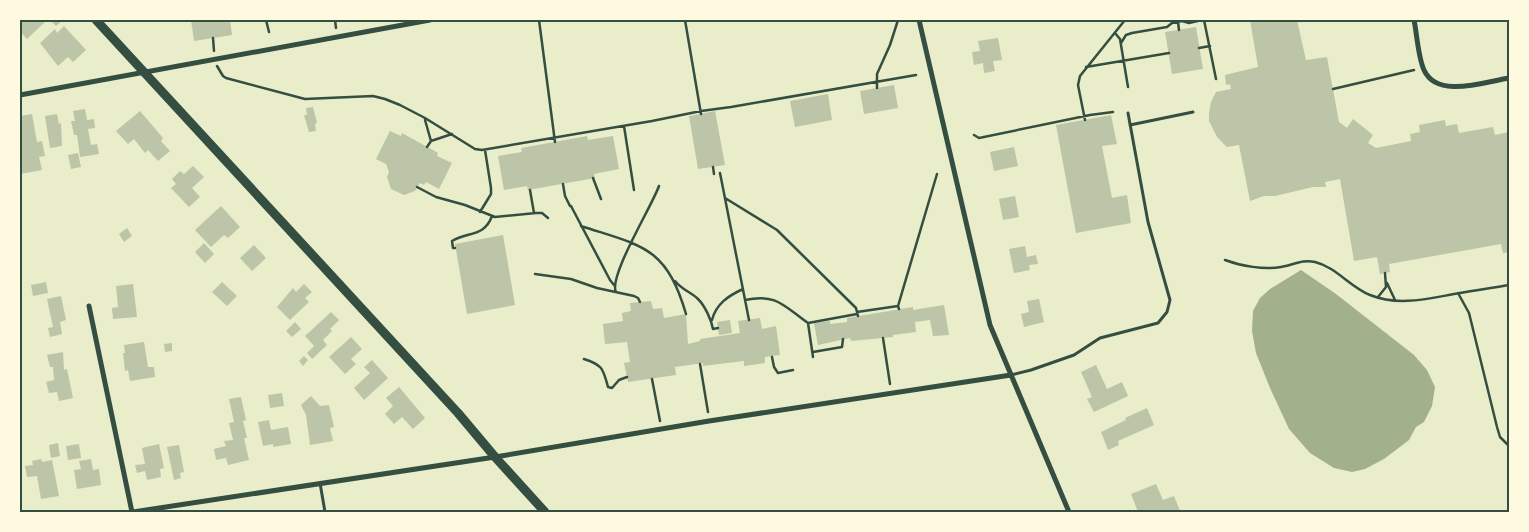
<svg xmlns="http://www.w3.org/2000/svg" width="1529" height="532" font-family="'Work Sans',sans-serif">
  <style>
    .water { fill: #a3b18a }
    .building { fill: #bcc5a7 }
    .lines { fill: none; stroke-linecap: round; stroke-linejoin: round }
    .path { stroke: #344e41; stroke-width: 2.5 }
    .service { stroke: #344e41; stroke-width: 3 }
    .minor { stroke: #344e41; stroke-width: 5 }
    .tertiary { stroke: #344e41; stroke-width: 9 }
    .neatline { fill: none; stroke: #344e41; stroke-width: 2 }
  </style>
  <rect width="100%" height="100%" fill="#e9edc9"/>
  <!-- water -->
  <path class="water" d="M1301 270 1336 294 1414 355 1427 370 1435 387 1432 406 1424 422 1416 427 1409 440 1384 459 1365 469 1352 472 1334 468 1310 453 1289 429 1270 388 1256 353 1252 331 1253 311 1260 298 1270 289Z"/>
  <!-- building -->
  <path class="building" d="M22 20H47L27 39 20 31V22Z
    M50 20H63L56 26Z
    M191 20H230L232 35 194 41Z
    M1250 20H1297L1306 60 1327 57 1339 122 1347 128 1353 119 1373 135 1368 143 1376 148 1411 141 1410 134 1420 132 1419 125 1445 120 1446 126 1457 124 1459 133 1493 127 1495 135 1509 132V252L1503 253 1501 244 1389 264 1390 272 1380 274 1377 257 1354 261 1340 179 1325 182 1326 187H1313L1275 196H1264L1250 201 1239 145 1227 147 1217 137 1209 121V113L1211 102 1216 92 1231 89 1230 84 1226 85 1225 75 1258 67Z
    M64 26 86 50 73 62 68 57 58 66 40 43 55 29 57 33Z
    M1196 27 1203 69 1172 74 1165 32Z
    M998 38 1002 60 993 61 995 71 984 73 983 63 974 65 972 52 980 51 978 41Z
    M894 85 898 108 864 114 860 91Z
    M828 94 832 120 795 127 790 101Z
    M313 107 317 123 315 124 316 131 309 132 304 115H307L306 108Z
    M85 109 87 120 94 119 95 128 88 129 91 145 97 144 99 154 80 157 77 135H74L71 121H75L73 111Z
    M140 111 163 138 161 141 170 151 158 161 148 150 145 153 134 139 128 144 116 131Z
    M715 111 725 165 698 169 689 116Z
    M32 114 37 142 42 141 45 156 39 157 42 170 20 174V116Z
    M57 114 59 124 61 123 62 146 50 148 45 116Z
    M1111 115 1117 144 1102 146 1112 198 1127 195 1131 223 1076 233 1056 125Z
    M390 131 401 136 402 133 438 153 437 156 452 163 439 189 426 182 424 185 420 183 415 191 404 195 391 189 387 177 389 172 386 164 376 159Z
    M587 136 588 140 613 136 619 169 594 174 595 178 528 190 527 186 504 190 498 156 522 152 521 148Z
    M1014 147 1018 166 994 171 990 152Z
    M78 153 81 167 71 169 68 155Z
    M193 166 204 177 192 188 200 197 189 207 171 188 176 184 172 179 180 171 184 174Z
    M1015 196 1019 217 1003 220 999 199Z
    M221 206 240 227 228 238 224 235 211 247 195 230Z
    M127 228 132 236 124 242 119 234Z
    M503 235 515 305 467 314 455 244Z
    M204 243 214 254 205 263 195 252Z
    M254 245 266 258 252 271 240 258Z
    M1025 246 1027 257 1036 255 1038 264 1029 265 1030 270 1014 273 1009 249Z
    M46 282 48 293 33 296 31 285Z
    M222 282 237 296 227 306 212 292Z
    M133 284 137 317 113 319 112 308 118 307 116 286Z
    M304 284 312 292 305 298 309 302 290 320 277 307 293 288 296 292Z
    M61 296 66 320 60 322 62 334 50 337 48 328 53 327 47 299Z
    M1039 299 1044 322 1024 327 1021 314 1029 312 1027 301Z
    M651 301 653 309 662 308 664 318 686 314 688 344 700 341V339L740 333 738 321 760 318 762 329 776 326 780 355 765 357V363L744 366V361L703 366V363L675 367 676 375 628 382 624 363 630 362 627 342 605 344 603 324 623 321 622 313 631 311 630 303Z
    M944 305 949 335 933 336 930 320 915 322 916 332 893 335V337L851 341 850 338 818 345 814 323 830 321V324L847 322V318L913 307V310Z
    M331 312 339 320 330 329 332 331 323 340 327 345 312 359 307 353 314 346 305 336Z
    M730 320 732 333 719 335 717 322Z
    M295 322 301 329 292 337 286 331Z
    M351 337 362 349 351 359 356 364 345 374 329 357Z
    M144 342 148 367H154L155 377 130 381 128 370 125 371 123 353H125L124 345Z
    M172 343V351L165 352 164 344Z
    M63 352 64 370 67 369 73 398 59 401 57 392 49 393 46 382 54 380 53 367H50L47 355Z
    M304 356 308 360 303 366 299 361Z
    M372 360 388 378 364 400 354 388 370 373 364 367Z
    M1096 365 1107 389 1122 382 1128 396 1094 412 1087 399 1092 397 1081 372Z
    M399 387 425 418 413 429 402 417 394 424 385 414 393 406 386 398Z
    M282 393 284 406 270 408 268 395Z
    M311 396 320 406 329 405 334 427 330 428 333 441 310 445 306 415 301 405Z
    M241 397 246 420 243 421 247 438H244L249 460 228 465 226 458 216 460 214 449 226 446 224 441 233 440 229 423 234 422 229 399Z
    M1147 408 1154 425 1118 441 1119 445 1108 450 1101 432 1126 420 1125 418Z
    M269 420 271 430 288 427 291 444 273 447V444L263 446 258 422Z
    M58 443 60 456 51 458 49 445Z
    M79 444 81 458 68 460 66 446Z
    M159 444 164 468 160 469 161 477 147 480 145 471 137 473 135 465 145 464 142 448Z
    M179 445 184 472 180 473 181 478 174 480 167 447Z
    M41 459 42 462 52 460 59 496 41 499 37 476 27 477 25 466 33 465 32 461Z
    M91 459 93 470 99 469 101 485 77 489 74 470 81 469 79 461Z
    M1156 484 1163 500 1174 496 1180 511 1138 512 1131 494Z"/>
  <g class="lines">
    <!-- path -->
    <path class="path" d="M266 20 269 32
      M335 20 336 28
      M539 20 555 142
      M685 20 701 114
      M1204 20 1216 79
      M1178 22 1179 30
      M1115 33 1120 39 1128 87
      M213 38 214 51
      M1121 43 1126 35 1132 33 1167 27 1172 23 1182 21 1189 23 1202 20
      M1199 48 1210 46
      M217 66 223 76 226 78 305 99 373 96 385 99 400 105 425 118 475 149 482 150 652 121 701 111 731 107 916 75
      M1086 67 1169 53
      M877 88V74L890 45 898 20
      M1333 89 1414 70
      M425 120 431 141 452 134
      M1085 120 1078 85 1080 76 1125 20
      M624 126 634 190
      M974 135 979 138 1090 115 1113 112
      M427 147 431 141
      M713 167 714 174
      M720 173 749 320
      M593 178 601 199
      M563 184 565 196 570 206
      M417 187 436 197 465 205 495 217 536 213H542L548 218
      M530 190 534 213
      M725 198 777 230 856 308 858 316
      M571 206 610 280 614 285
      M480 212 491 194V188L485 150
      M581 226C642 246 666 246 686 314
      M455 248H453L452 241C467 231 484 238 492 216
      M1225 260C1241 266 1264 270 1281 267 1293 265 1303 259 1315 262 1336 267 1350 287 1370 295 1400 307 1430 298 1460 293 1476 290 1493 288 1509 285
      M535 274 571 279 597 288 634 296 638 298 640 302
      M675 281C682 290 691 292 698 299 705 306 711 319 713 329L718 328
      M1387 283 1395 300
      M616 292C608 277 652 206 659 186
      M1458 293 1469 313 1497 427 1500 437 1509 446
      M1378 297 1386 287 1385 273
      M745 300C776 293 784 306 808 323L857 314
      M899 309 898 306 937 174
      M857 312 898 306
      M712 320C716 304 728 296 743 289
      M808 323 813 357
      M883 338 890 384
      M813 352 842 347 843 339
      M772 357 774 367 778 373 793 370
      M584 359C603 365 603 369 608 387L612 388 619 380 627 377
      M700 364 708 412
      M652 379 660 421"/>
    <!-- service -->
    <path class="service" d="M1130 125 1193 112
      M1011 375 1031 370 1074 355 1100 338 1158 323 1167 312 1170 300 1148 222 1128 113
      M320 483 325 512"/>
    <!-- minor -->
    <path class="minor" d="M919 20 990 325 1069 512
      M1414 20C1417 34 1418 57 1424 70 1437 99 1484 82 1509 78
      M20 95 430 20
      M89 306 132 512
      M133 512 495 457 709 421 1011 375"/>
    <!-- tertiary -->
    <path class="tertiary" d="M96 20 458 413 495 457 545 512"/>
  </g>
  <!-- border -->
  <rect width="1529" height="532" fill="none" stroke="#fefae0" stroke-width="42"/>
  <rect x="21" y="21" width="1487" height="490" class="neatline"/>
</svg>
